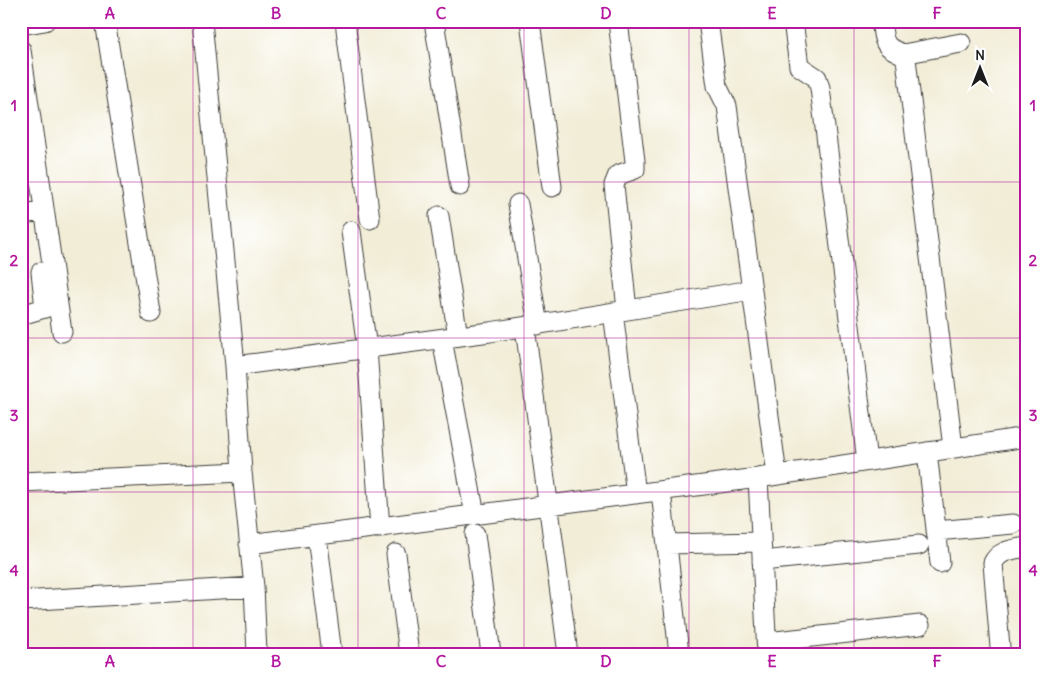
<svg xmlns="http://www.w3.org/2000/svg" width="1047" height="675" font-family="Delius,sans-serif">
  <style>
    .lines { fill: none; stroke-linecap: round; stroke-linejoin: round }
    .minor-casing { stroke: #3c3b38; stroke-width: 21 }
    .minor { stroke: #fff; stroke-width: 19 }
    .grid { fill: none; stroke: #b5179e; stroke-width: 1; stroke-opacity: 0.55 }
    .neatline { fill: none; stroke: #b5179e; stroke-width: 2 }
    .grid-label { font-size: 16px; text-anchor: middle; font-weight: bold; fill: #b5179e }
  </style>
  <rect width="100%" height="100%" fill="#fff"/>
  <filter id="ink" filterUnits="userSpaceOnUse"><feTurbulence type="fractalNoise" baseFrequency=".02" numOctaves="2"/><feDisplacementMap in="SourceGraphic" scale="10" xChannelSelector="R" yChannelSelector="G"/><feConvolveMatrix kernelMatrix="1 2 1 2 8 2 1 2 1" color-interpolation-filters="sRGB"/></filter>
  <filter id="wash" filterUnits="userSpaceOnUse"><feTurbulence type="fractalNoise" baseFrequency=".0096" numOctaves="4" result="noise"/><feDisplacementMap in="SourceGraphic" scale="20" xChannelSelector="R" yChannelSelector="G"/><feGaussianBlur stdDeviation="1.12" result="paint"/><feColorMatrix in="noise" values="0 0 0 0 0 0 0 0 0 0 0 0 0 0 0 0 0 1.4 0 .05"/><feComposite in="paint" operator="in"/></filter>
  <g filter="url(#wash)">
    <rect width="100%" height="100%" fill="#f2edd7"/>
  </g>
  <g filter="url(#ink)">
    <g class="lines">
      <defs>
        <path id="minor" d="M105 21 151 313
          M202 21 235 366 242 472 254 587 257 654
          M345 21 370 219
          M434 21 460 186
          M530 21 552 187
          M618 21 635 161V169L618 175 614 185 627 310
          M708 21 717 86 727 106 777 475
          M793 21 799 66 817 78 820 88 867 461
          M881 21C883 29 882 39 887 45 893 52 901 50 906 59L953 448
          M21 25 45 21
          M21 50 62 332
          M903 54 961 43
          M518 204 538 325
          M21 214 44 211
          M439 216 458 336
          M351 231 367 349 380 528
          M613 312 636 494
          M21 315 45 308 41 272
          M525 327 568 654
          M442 339 475 515
          M235 366 490 332 752 290
          M927 452 940 563
          M758 478 767 654
          M21 482 242 472
          M661 491 679 654
          M936 531 1013 524
          M475 534 491 654
          M317 536 332 654
          M249 544 758 478 1026 437
          M667 544 761 542
          M396 554 409 654
          M762 561 919 545
          M21 601 254 587
          M767 642 920 625
          M1000 647 993 563C999 550 1013 550 1026 547"/>
      </defs>
      <!-- minor casing -->
      <use href="#minor" class="minor-casing"/>
      <!-- minor -->
      <use href="#minor" class="minor"/>
    </g>
  </g>
  <!-- grid -->
  <path class="grid" d="M193 21V654M358 21V654M524 21V654M689 21V654M854 21V654M21 182H1026M21 338H1026M21 492H1026"/>
  <!-- margin -->
  <rect width="1047" height="675" fill="none" stroke="#fff" stroke-width="55"/>
  <!-- north arrow -->
  <g transform="translate(980 68)" stroke="#ffffff" stroke-width="4" paint-order="stroke">
  <path d="M0-4L9 19L0 12L-9 19Z" fill="#1c1c1c"/>
  <text y="-8" font-size="14" font-weight="bold" text-anchor="middle" fill="#1c1c1c">N</text>
  </g>
  <rect x="28" y="28" width="992" height="620" class="neatline"/>
  <g class="grid-label">
    <text x="110" y="19">A</text>
    <text x="276" y="19">B</text>
    <text x="441" y="19">C</text>
    <text x="606" y="19">D</text>
    <text x="772" y="19">E</text>
    <text x="937" y="19">F</text>
    <text x="14" y="111">1</text>
    <text x="1033" y="111">1</text>
    <text x="14" y="266">2</text>
    <text x="1033" y="266">2</text>
    <text x="14" y="421">3</text>
    <text x="1033" y="421">3</text>
    <text x="14" y="576">4</text>
    <text x="1033" y="576">4</text>
    <text x="110" y="667">A</text>
    <text x="276" y="667">B</text>
    <text x="441" y="667">C</text>
    <text x="606" y="667">D</text>
    <text x="772" y="667">E</text>
    <text x="937" y="667">F</text>
  </g>
</svg>
